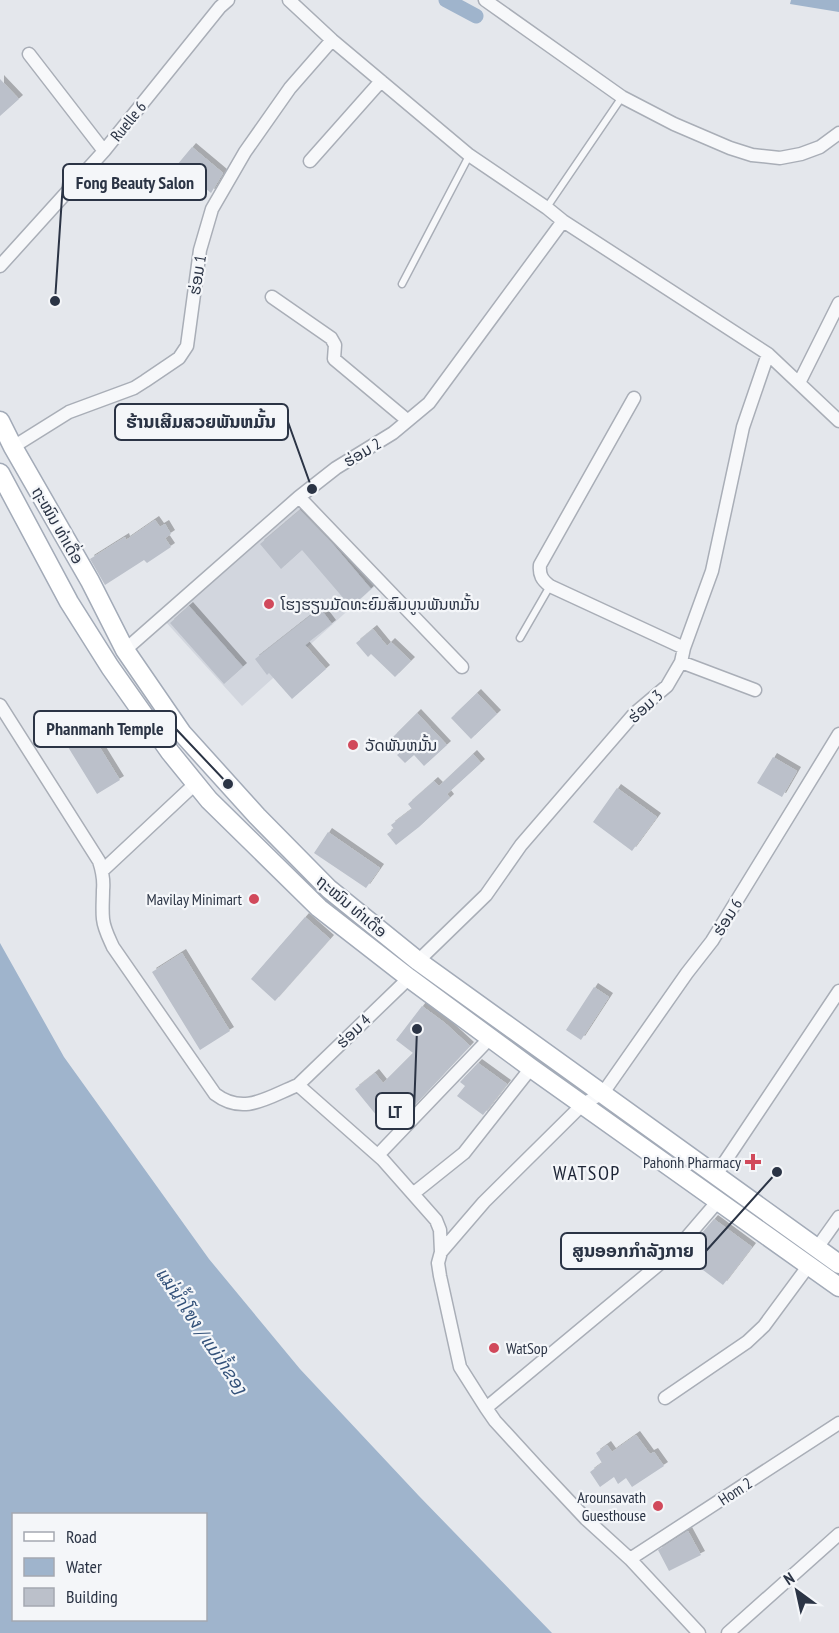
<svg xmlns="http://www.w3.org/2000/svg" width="839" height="1633" font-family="'PT Sans Narrow','Noto Sans Lao',Sarabun,sans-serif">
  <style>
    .built { fill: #d2d6de }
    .water { fill: #9fb4cc; fill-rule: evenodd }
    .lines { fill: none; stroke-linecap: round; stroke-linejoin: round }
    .canal { stroke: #9fb4cc; stroke-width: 15 }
    .building { fill: #bbc0ca; filter: url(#shadow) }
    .lane-casing { stroke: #a9aeb7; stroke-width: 9 }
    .street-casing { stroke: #a9aeb7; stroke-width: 15 }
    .primary-casing { stroke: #a3abb8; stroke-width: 21 }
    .lane { stroke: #f7f8fa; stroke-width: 6 }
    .street { stroke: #f7f8fa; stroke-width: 12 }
    .primary { stroke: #fff; stroke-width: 18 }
    .poi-dot { fill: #d1495b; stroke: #f4f6f9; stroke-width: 2 }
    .labels { text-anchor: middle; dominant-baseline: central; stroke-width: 4.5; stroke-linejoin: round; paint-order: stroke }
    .street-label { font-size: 16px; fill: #2b3445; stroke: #f4f6f9 }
    .poi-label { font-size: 16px; fill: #2b3445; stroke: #f4f6f9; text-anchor: start }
    .water-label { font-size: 18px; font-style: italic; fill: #34527a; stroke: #f4f6f9 }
    .quarter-label { font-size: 20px; letter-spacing: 1.5px; fill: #1d2536; stroke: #f4f6f9 }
    .leader { fill: none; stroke: #2b3445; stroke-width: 2 }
    .callout-dot { fill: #2b3445; stroke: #f4f6f9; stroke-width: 2 }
    .callout { fill: #f4f6f9; stroke: #2b3445; stroke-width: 2 }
    .callout-label { font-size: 18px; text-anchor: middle; font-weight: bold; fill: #2b3445 }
  </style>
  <defs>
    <filter id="shadow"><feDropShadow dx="4" dy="-4" stdDeviation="0" flood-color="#0004"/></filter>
  </defs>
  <rect width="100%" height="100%" fill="#e4e7ec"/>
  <!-- built -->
  <path class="built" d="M297 502 374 587 242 706 165 621Z"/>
  <!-- water -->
  <path class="water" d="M791 0H839V12L790 4Z
    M0 943 64 1057 209 1259 300 1369 419 1496 552 1633H0ZM206 1514V1620H14V1514Z"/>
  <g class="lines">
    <!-- canal -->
    <path class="canal" d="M446 0 476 16"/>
  </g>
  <!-- building -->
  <path class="building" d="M0 79 19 99 0 116Z
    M192 147 223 173 211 193 177 165Z
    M300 510 331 542 371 589 351 607 302 550 281 569 260 544Z
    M155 520 160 527 165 524 171 534 165 538 171 547 147 563 144 560 105 585 90 559 125 537 126 540Z
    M189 606 243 667 224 684 170 623Z
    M320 608 332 624 305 645 326 669 292 699 269 673 267 675 255 659Z
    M373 629 387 646 391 642 411 661 395 677 371 654 368 657 356 643Z
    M477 693 497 714 471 739 451 718Z
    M417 713 447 745 424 766 414 755 405 763 397 755 404 749 393 737Z
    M83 720 120 780 97 794 60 734Z
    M473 754 481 763 447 794 450 798 419 827 396 845 387 834 394 829 391 825 412 809 408 804 434 781 439 786Z
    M773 757 797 771 782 797 757 783Z
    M617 788 657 817 632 851 593 822Z
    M328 832 380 868 366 888 314 853Z
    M305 917 330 939 275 1001 251 979Z
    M182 953 230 1031 200 1050 152 972Z
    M594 987 609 997 581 1040 566 1030Z
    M422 1006 445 1023 470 1046 411 1109 400 1098 377 1116 355 1089 375 1073 383 1083 413 1053 396 1040Z
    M478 1063 507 1084 483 1115 457 1096 465 1086 460 1082Z
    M714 1219 752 1247 723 1285 683 1255Z
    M636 1435 650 1454 654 1452 664 1466 632 1487 626 1478 618 1484 614 1477 600 1487 590 1472 602 1463 596 1453 607 1445 612 1452Z
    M688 1531 701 1555 669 1571 658 1550Z"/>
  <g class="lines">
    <defs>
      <path id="lane" d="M547 207 622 97
        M402 284 469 156
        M520 638 550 586"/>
      <path id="street" d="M289 0 332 40 469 155 547 208 563 221 768 354 839 421
        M485 0 622 97 674 124 730 148 752 155 780 158 801 154 820 147 839 133
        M29 54 104 151
        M310 161 381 81
        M0 266 104 151 220 7 228 0
        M272 297 331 338 335 345 334 359 407 420
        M799 383 839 303
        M634 398 540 565C539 575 542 580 550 586L684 648
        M13 447 69 412 134 388 145 381 179 358 187 346 200 250 212 209 245 152 290 88 332 40
        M299 497 462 667
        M125 650 299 497 336 468 393 433 429 403 563 221
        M681 662 755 690
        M0 705 99 861C102 870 104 880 103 890 103 900 102 909 103 919 104 929 109 938 113 947L215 1094C244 1116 268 1097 298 1085L383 1160 436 1220 440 1230 441 1252 438 1263 440 1276 460 1367 486 1408 495 1421 540 1470 586 1519 630 1559 699 1633
        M102 871 195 784
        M418 961 486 895 521 845 635 713 667 686 681 662 684 648 712 571 743 427 768 354
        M298 1085 409 978
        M378 1155 490 1038
        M716 1175 839 991
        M414 1193 464 1153 531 1068
        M817 1248 839 1217
        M441 1252 484 1202 583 1104 603 1093 687 973 712 941 839 734
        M665 1398 747 1342 764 1326 809 1265
        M486 1408 675 1251 718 1201
        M630 1559 839 1423
        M728 1633 839 1534"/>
      <path id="primary" d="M0 421 13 447 90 581 125 650 182 733 257 816 329 889 418 961 839 1264
        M0 473 69 602 110 667 170 752 209 800 319 908 409 978 531 1068 839 1287"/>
    </defs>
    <!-- lane casing -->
    <use href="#lane" class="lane-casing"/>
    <!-- street casing -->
    <use href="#street" class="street-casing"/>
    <!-- primary casing -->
    <use href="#primary" class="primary-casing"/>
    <!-- lane -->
    <use href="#lane" class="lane"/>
    <!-- street -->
    <use href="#street" class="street"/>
    <!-- primary -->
    <use href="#primary" class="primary"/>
  </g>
  <!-- markers -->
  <g class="poi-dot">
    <circle cx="269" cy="604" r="6"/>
    <circle cx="353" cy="745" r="6"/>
    <circle cx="254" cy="899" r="6"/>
    <path d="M750 1153h6v6h6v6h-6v6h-6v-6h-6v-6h6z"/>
    <circle cx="494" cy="1348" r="6"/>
    <circle cx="658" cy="1506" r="6"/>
  </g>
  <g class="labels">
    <!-- street labels -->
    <g class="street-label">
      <text transform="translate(128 121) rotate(-51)">Ruelle 6</text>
      <text transform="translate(197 275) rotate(-81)">ຮ່ອມ 1</text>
      <text transform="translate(362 452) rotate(-31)">ຮ່ອມ 2</text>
      <text transform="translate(58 525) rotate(60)">ຖະໝົນ ທ່າເດື່ອ</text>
      <text transform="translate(645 706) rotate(-42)">ຮ່ອມ 3</text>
      <text transform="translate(352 906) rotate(40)">ຖະໝົນ ທ່າເດື່ອ</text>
      <text transform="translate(727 917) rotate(-58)">ຮ່ອມ 6</text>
      <text transform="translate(353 1031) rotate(-44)">ຮ່ອມ 4</text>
      <text transform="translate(735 1491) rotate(-33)">Hom 2</text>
    </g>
    <!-- poi labels -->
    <g class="poi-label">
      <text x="281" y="604">ໂຮງຮຽນມັດທະຍົມສົມບູນພັນຫມັ້ນ</text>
      <text x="365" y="745">ວັດພັນຫມັ້ນ</text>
      <text x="242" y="899" text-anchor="end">Mavilay Minimart</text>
      <text x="741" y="1162" text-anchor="end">Pahonh Pharmacy</text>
      <text x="506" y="1348">WatSop</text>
      <text x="646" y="1497" text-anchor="end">Arounsavath<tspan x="646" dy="18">Guesthouse</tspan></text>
    </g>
    <!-- water labels -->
    <g class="water-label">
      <text transform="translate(202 1331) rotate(56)">แม่น้ำโขง / ແມ່ນ້ຳຂອງ</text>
    </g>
    <!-- quarter labels -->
    <g class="quarter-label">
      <text x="587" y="1173">WATSOP</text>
    </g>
  </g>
  <!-- callouts -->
  <path class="leader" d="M55 301L63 182M312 489L288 422M228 784L176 729M417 1029L414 1111M777 1172L706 1251"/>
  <g class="callout-dot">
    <circle cx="55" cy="301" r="6"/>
    <circle cx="312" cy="489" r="6"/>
    <circle cx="228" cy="784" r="6"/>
    <circle cx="417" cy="1029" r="6"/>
    <circle cx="777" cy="1172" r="6"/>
  </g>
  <g class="callout">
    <rect x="63" y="164" width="143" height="36" rx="6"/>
    <rect x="115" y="404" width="173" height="36" rx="6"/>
    <rect x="34" y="711" width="142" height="36" rx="6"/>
    <rect x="376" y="1093" width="38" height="36" rx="6"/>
    <rect x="561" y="1233" width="145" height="36" rx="6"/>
  </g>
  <g class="callout-label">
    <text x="135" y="189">Fong Beauty Salon</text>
    <text x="201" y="428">ຮ້ານເສີມສວຍພັນຫມັ້ນ</text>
    <text x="105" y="735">Phanmanh Temple</text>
    <text x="395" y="1118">LT</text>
    <text x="633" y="1257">ສູນອອກກຳລັງກາຍ</text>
  </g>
  <!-- legend -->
  <rect x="12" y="1513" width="195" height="108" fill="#f4f6f9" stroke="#a4a8b1" stroke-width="1.5"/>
  <rect x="24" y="1532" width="30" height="9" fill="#ffffff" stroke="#a4a8b1" stroke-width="1.5"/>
  <text x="66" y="1543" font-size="18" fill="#2b3445">Road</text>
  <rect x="24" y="1558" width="30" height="18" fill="#9fb4cc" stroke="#a4a8b1" stroke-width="1.5"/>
  <text x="66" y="1573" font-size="18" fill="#2b3445">Water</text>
  <rect x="24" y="1588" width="30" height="18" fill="#bbc0ca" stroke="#a4a8b1" stroke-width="1.5"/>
  <text x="66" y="1603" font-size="18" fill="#2b3445">Building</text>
  <!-- north arrow -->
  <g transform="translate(797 1591) rotate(327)" stroke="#f4f6f9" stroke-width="4.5" paint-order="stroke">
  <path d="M0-4.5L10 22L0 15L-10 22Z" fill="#2b3445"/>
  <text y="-9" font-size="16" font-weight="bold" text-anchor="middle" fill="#2b3445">N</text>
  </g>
</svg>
